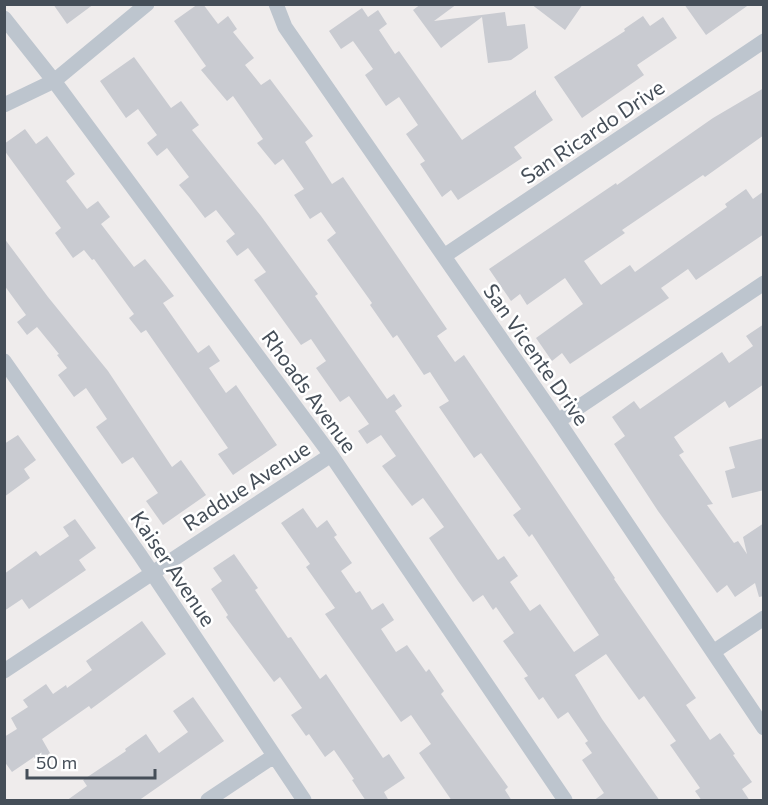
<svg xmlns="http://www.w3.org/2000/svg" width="768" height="805" font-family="Commissioner,sans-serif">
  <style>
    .building { fill: #c9cbd1 }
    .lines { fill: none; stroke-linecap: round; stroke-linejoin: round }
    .minor { stroke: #bdc5ce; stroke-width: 15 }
    .labels { text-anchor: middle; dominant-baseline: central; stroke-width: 5; stroke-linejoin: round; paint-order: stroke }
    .street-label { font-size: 21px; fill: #454e58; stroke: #fff }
  </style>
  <rect width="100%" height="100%" fill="#efecec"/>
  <!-- building -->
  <path class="building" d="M53 4H94L67 24Z
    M198 4H203L218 24 228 16 237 29 233 32 254 58 245 65 261 85 270 79 313 136 305 142 332 184 343 177 447 329 437 336 455 362 464 355 535 459 615 578 614 579 696 698 686 705 710 740 720 733 735 754 733 755 752 782 742 789 750 801H702L695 791 700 788 670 745 676 741 644 696 639 700 606 654 575 675 602 719 660 801H593L604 793 582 760 592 753 585 743 588 741 568 712 558 719 543 697 539 700 524 678 528 676 503 641 514 633 496 607 493 610 483 595 473 602 458 581 429 538 444 527 423 498 412 506 382 466 396 456 381 435 367 444 358 431 369 424 349 396 340 402 316 368 326 361 311 339 301 345 254 280 266 272 248 248 237 256 226 241 235 234 216 210 205 218 189 197 179 185 189 177 167 148 157 156 147 143 157 135 138 109 126 118 100 81 134 57 171 108 181 101 199 125 192 130 261 216 318 294 315 296 387 399 394 394 402 406 395 411 498 560 504 556 518 576 510 582 530 611 540 604 574 652 599 635 532 534 529 537 513 515 521 509 481 453 474 458 439 407 449 401 430 372 424 375 397 335 393 338 370 305 372 303 327 240 336 233 321 212 310 219 294 195 304 189 283 159 275 165 257 143 263 139 233 96 227 101 201 70 206 66 174 21Z
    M421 4H457L434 21 505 12 507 26 525 24 528 48 511 60 488 63 482 17 441 48 413 10Z
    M531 4H583L565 30Z
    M684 4H750L706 35Z
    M362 8 368 17 378 10 387 24 379 30 395 54 399 51 462 140 536 90V94L553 120 514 147 522 158 458 200 451 190 442 197 420 164 425 161 406 134 418 125 399 97 386 106 365 75 373 69 353 41 341 49 329 31Z
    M643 16 650 26 663 17 677 38 637 65 644 75 582 118 554 77 625 31 624 29Z
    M764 88V135L705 177 703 175 622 230 625 233 584 261 601 285 630 265 635 272 727 207 725 204 746 189 753 199 764 191V234L696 280 688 269 661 288 669 298 570 364 562 353 552 361 536 338 583 304 565 278 527 305 520 294 511 301 489 269 616 183 617 185 713 118Z
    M25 129 36 144 47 136 75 174 66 181 87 209 98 201 110 217 101 224 134 267 145 259 161 279 174 296 163 303 198 353 209 345 220 361 209 368 226 393 236 385 277 445 233 475 218 454 228 448 146 330 141 333 129 318 134 314 94 259 92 260 84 250 73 258 55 233 61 228 4 150V144Z
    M4 238 48 297 108 371 172 467 181 460 206 495 163 525 146 501 158 493 133 457 122 464 96 427 107 419 86 388 74 397 58 375 67 368 57 355 59 354 37 327 27 335 17 322 26 315 4 285Z
    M764 324V384L729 408 725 401 674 437 684 452 679 455 713 504 707 505 734 543 738 541 747 554 743 537 764 523V596L759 597 755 583 735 597 727 585 717 593 658 511 614 444 625 436 612 417 634 401 640 409 722 352 729 363 753 346 746 336Z
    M18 435 36 460 24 469 30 478 4 497V444Z
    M764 438V490L732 498 725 471 735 468 729 447Z
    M303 508 317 528 327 520 337 535 334 537 352 563 341 571 356 593 360 591 372 610 383 603 394 620 381 629 396 652 407 645 426 672 429 669 444 691 441 694 508 787 505 790 512 801H452L419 753 431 744 411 715 401 722 325 614 335 608 306 567 310 564 281 523Z
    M75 519 96 548 79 560 86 570 29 609 22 599 4 611V574L36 551 40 556 69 536 63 527Z
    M234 554 258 588 255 590 288 638 291 637 320 679 326 674 383 758 389 754 405 778 384 792 389 801H366L352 780 354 779 334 750 325 757 309 734 306 736 291 715 302 708 280 677 274 682 226 617 228 615 211 589 222 581 213 568Z
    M142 621 166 654 91 709 89 706 42 739 50 753 37 762 34 757 12 772 4 761V737L17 729 11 718 28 707 23 700 46 684 53 694 66 685 67 688 92 670 86 661Z
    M193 697 224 741 138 801H66L87 786 83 780 126 751 125 749 146 734 159 753 188 732 173 711Z"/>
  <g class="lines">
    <!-- minor -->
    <path class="minor" d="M276 4 285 27 558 421 764 728
      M4 18 54 81 331 455 565 800
      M4 105 54 81 147 4
      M444 256 764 41
      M4 361 140 555 304 800
      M558 421 764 283
      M713 652 764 618
      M4 671 331 455
      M208 800 274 756"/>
  </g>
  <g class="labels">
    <!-- street labels -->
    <g class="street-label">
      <text transform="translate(592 131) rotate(-34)">San Ricardo Drive</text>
      <text transform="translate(537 354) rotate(55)">San Vicente Drive</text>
      <text transform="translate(310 391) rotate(54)">Rhoads Avenue</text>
      <text transform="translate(246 485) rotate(-33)">Raddue Avenue</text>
      <text transform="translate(174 568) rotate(56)">Kaiser Avenue</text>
    </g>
  </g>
  <!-- border -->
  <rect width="768" height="805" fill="none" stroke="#454e58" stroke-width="12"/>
  <!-- scale -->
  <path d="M27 769v9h128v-9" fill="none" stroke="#454e58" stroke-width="3"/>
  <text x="36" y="769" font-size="18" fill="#454e58" stroke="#ffffff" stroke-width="4.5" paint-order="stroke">50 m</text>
</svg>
